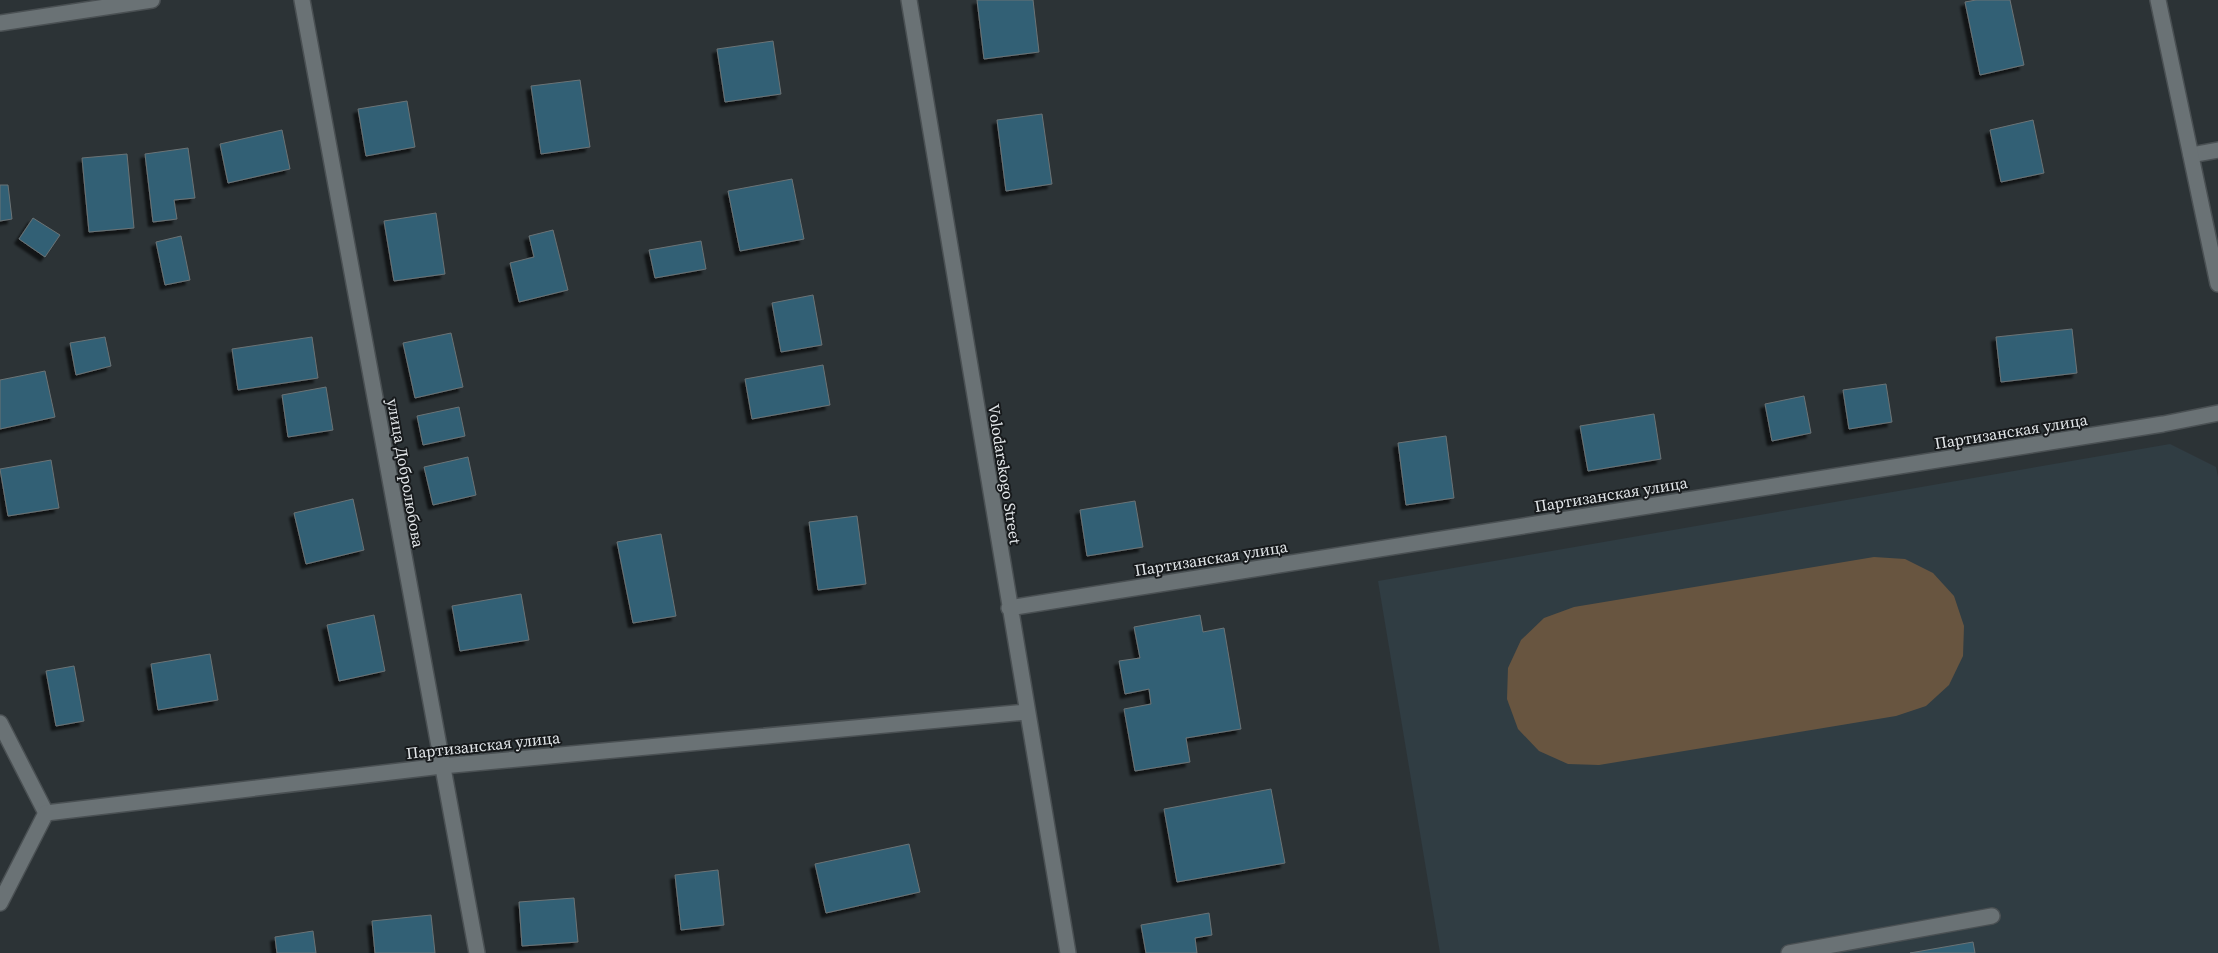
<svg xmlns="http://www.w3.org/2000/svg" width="2218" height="953" font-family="'Source Serif 4',serif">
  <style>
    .built { fill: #303d43 }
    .green { fill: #685540 }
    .building { fill: #316174; stroke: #6b7376; filter: url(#shadow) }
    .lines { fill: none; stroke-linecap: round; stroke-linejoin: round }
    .service-casing { stroke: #4a5053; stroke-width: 18 }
    .minor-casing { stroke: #4a5053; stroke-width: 18 }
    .service { stroke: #6a7275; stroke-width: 15 }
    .minor { stroke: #6a7275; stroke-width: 15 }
    .labels { text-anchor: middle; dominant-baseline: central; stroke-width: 4; stroke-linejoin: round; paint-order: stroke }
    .street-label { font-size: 16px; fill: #e2e6e9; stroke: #171a1c }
  </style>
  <defs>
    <filter id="shadow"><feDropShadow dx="-4.5" dy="4.5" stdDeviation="1" flood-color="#0009"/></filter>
  </defs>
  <rect width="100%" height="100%" fill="#2c3336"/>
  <!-- built -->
  <path class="built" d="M2170 444 2216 467 2218 477V953H1440L1378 581Z"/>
  <!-- green -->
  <path class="green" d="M1874 557 1905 559 1933 573 1954 596 1964 626 1963 656 1949 685 1926 706 1896 716 1599 765 1568 764 1539 751 1518 729 1507 699 1508 668 1521 640 1544 618 1574 607Z"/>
  <!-- building -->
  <path class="building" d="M977 0H1033L1039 52 984 59Z
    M1976 0H2010L2024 65 1980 75 1965 2Z
    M773 41 781 94 725 102 717 49Z
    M580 80 590 147 541 154 531 86Z
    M407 101 415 147 366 156 358 109Z
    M1042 114 1052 184 1006 191 997 120Z
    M2033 120 2044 173 2001 182 1990 130Z
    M282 130 290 169 228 183 220 144Z
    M188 148 195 198 174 200 177 219 153 222 145 154Z
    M127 154 134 228 89 232 82 158Z
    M792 179 804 239 740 251 728 191Z
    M0 185H8L12 219 0 221Z
    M436 213 445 274 394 281 384 221Z
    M33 218 60 235 45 257 19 239Z
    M553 230 568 290 519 302 510 263 534 257 529 236Z
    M181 236 190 280 165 285 156 242Z
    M701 241 706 269 655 278 649 250Z
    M813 295 822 345 781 352 772 303Z
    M2072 329 2077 373 2001 382 1996 337Z
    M451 333 463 387 415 398 403 343Z
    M105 337 111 366 76 375 70 343Z
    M312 337 318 378 238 390 232 349Z
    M823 365 830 405 752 419 745 379Z
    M45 371 55 417 0 429V380Z
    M1886 384 1892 422 1849 429 1843 390Z
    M326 387 333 430 288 437 282 395Z
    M1804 396 1811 433 1772 441 1765 404Z
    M459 407 465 436 423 445 417 416Z
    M1654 414 1661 459 1588 471 1580 426Z
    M1446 436 1454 498 1406 505 1398 443Z
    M468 457 476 495 433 505 424 467Z
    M51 460 59 508 8 516 0 469Z
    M353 499 364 550 306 564 294 513Z
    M1135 501 1143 547 1087 556 1080 510Z
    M857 516 866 584 818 590 809 522Z
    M661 534 676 616 633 623 617 542Z
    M521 594 529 640 460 651 452 606Z
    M374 615 385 671 339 681 327 625Z
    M1200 615 1203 632 1224 628 1241 729 1186 738 1190 762 1135 771 1124 709 1151 704 1149 689 1125 694 1119 661 1140 658 1134 627Z
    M210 654 218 700 158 710 151 664Z
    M74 666 84 721 56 726 46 671Z
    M1271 789 1285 863 1177 882 1164 809Z
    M909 844 920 892 826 913 815 864Z
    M718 870 724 925 681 930 675 875Z
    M574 898 578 942 522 946 519 902Z
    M1209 913 1212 935 1195 938 1197 953H1146L1141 925Z
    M431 915 435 953H375L372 921Z
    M313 931 316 953H277L275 937Z
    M1973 942 1975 953H1910Z"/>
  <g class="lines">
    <defs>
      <path id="service" d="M2191 155 2218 150
        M0 723 46 813
        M1789 953 1992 916"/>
      <path id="minor" d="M302 0 477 953
        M909 0 1068 953
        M2158 0 2218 284
        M0 23 152 0
        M1009 608 2163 424 2218 413
        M0 903 46 813 442 766 1026 712"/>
    </defs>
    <!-- service casing -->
    <use href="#service" class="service-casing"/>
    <!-- minor casing -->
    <use href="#minor" class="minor-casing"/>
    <!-- service -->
    <use href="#service" class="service"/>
    <!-- minor -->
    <use href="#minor" class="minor"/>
  </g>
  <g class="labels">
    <!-- street labels -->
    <g class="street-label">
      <text transform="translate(2011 431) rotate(-9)">Партизанская улица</text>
      <text transform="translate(406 473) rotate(80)">улица Добролюбова</text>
      <text transform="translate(1005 474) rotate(81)">Volodarskogo Street</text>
      <text transform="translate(1611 494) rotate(-9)">Партизанская улица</text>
      <text transform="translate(1211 558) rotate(-9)">Партизанская улица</text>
      <text transform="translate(483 745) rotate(-6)">Партизанская улица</text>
    </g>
  </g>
</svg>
